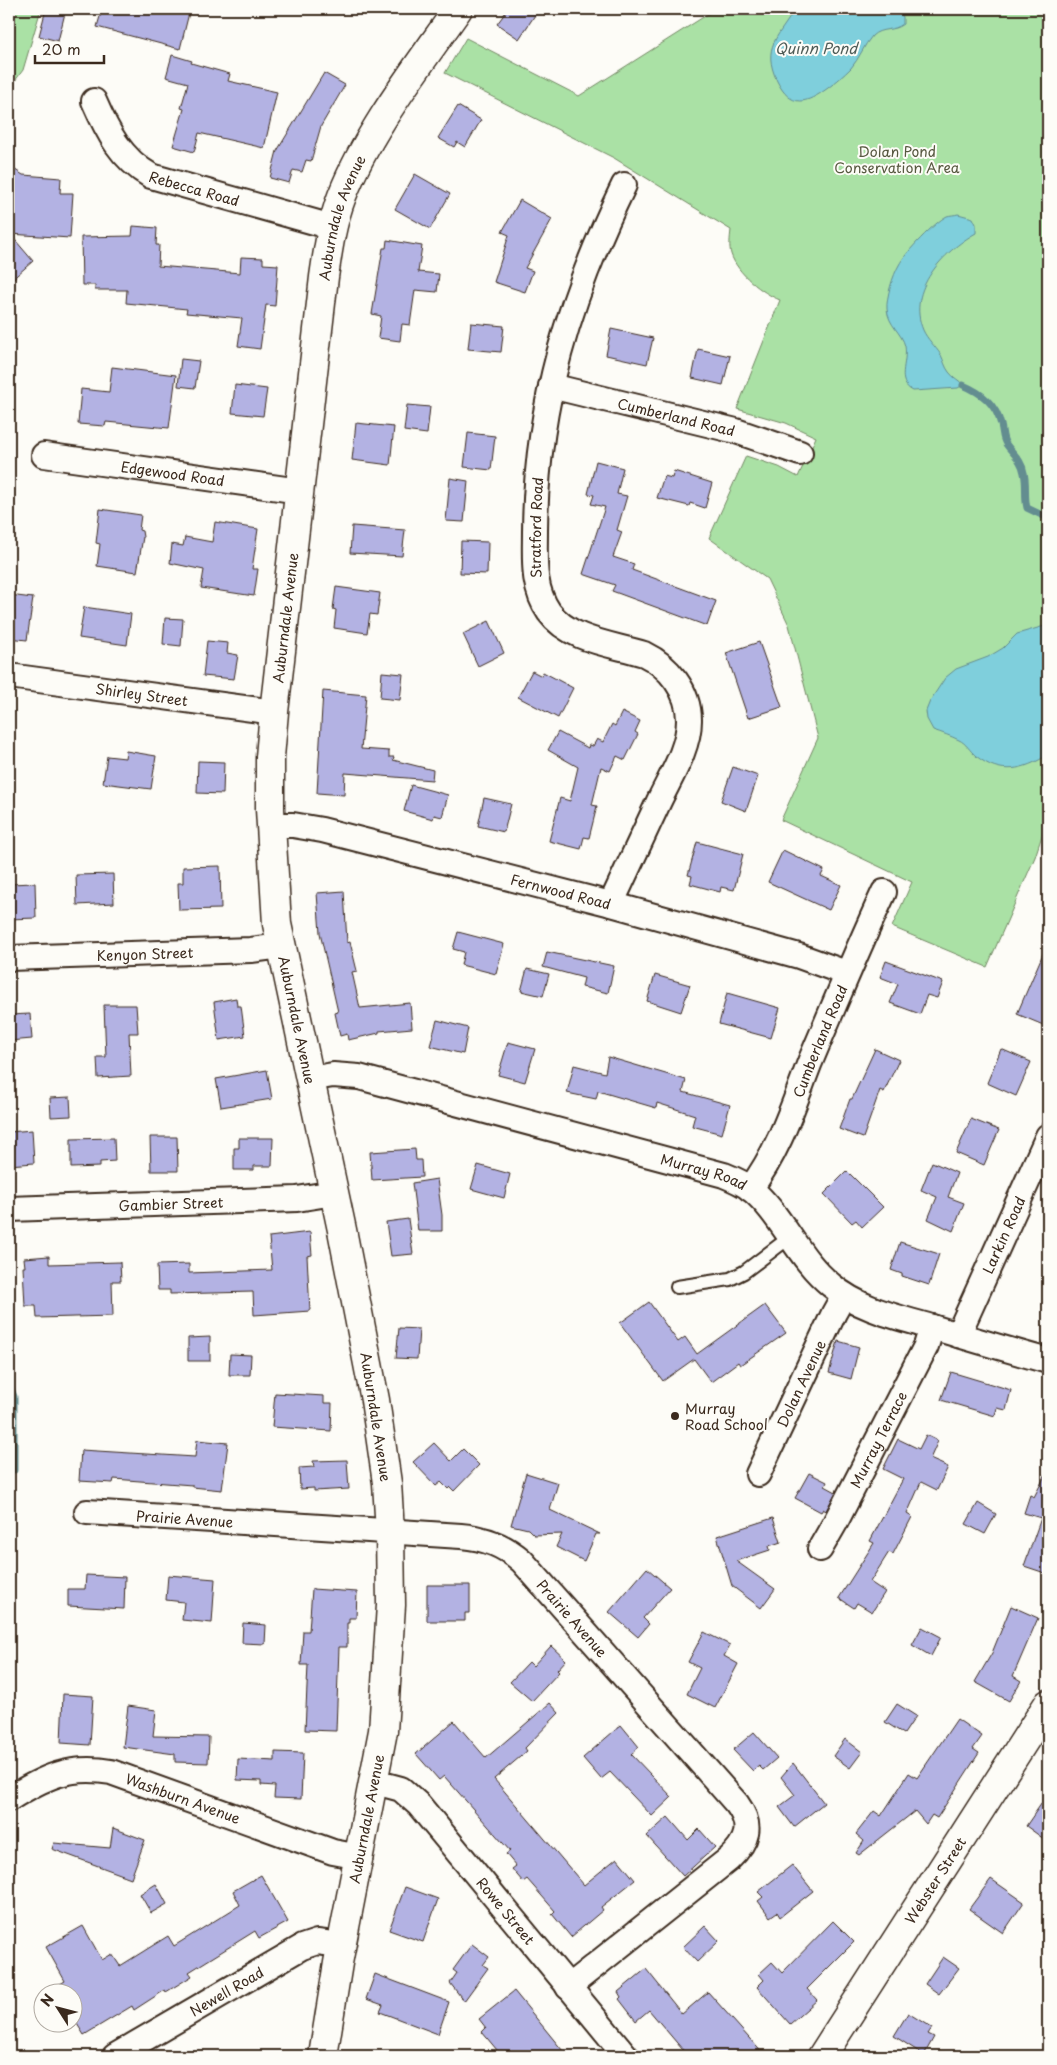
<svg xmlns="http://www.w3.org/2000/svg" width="1057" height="2065" font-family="'Playpen Sans',sans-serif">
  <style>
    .green { fill: #aae1a5; stroke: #728662 }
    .water { fill: #7fcfdc; stroke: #648d90 }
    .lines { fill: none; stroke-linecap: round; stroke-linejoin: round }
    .stream { stroke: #648d90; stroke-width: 7 }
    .building { fill: #b3b2e3; stroke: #3b2a1e }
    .service-casing { stroke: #3b2a1e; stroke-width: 16 }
    .minor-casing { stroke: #3b2a1e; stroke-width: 28 }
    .tertiary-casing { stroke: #3b2a1e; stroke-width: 31 }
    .service { stroke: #fdfcf7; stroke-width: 12 }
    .minor { stroke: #fdfcf7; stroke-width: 24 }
    .tertiary { stroke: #fdfcf7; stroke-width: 28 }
    .poi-dot { fill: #3b2a1e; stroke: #fdfcf7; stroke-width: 2 }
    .labels { text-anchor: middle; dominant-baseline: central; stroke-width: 4; stroke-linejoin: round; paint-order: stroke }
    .park-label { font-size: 14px; fill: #575840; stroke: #fdfcf7 }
    .street-label { font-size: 14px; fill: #3b2a1e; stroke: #fdfcf7 }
    .poi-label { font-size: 14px; fill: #3b2a1e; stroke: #fdfcf7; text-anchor: start }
    .water-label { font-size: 15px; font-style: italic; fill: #4f5c57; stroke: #fdfcf7 }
  </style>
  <rect width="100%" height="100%" fill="#fdfcf7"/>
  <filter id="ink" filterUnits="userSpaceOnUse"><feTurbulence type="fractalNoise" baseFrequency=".02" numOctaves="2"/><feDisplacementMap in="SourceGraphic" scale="10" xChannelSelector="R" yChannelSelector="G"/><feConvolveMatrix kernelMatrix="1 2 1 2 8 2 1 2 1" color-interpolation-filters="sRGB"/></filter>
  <g filter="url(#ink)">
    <!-- green -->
    <path class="green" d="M9 9H41L23 70 9 89Z
      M716 9H1048V817L1035 857 987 967 892 927 912 882 781 820 818 738 789 625 767 579 709 538 746 456 779 467 798 477 816 437 786 423 737 409 780 300C762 293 737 273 731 254 729 247 730 238 731 230L614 158 445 73 466 38 579 96Z"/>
    <!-- water -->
    <path class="water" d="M795 9H899L903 17V24C893 32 881 27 872 36 864 45 859 59 851 68 844 75 836 82 828 88 806 104 791 109 777 81 761 46 779 37 795 9Z
      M958 214 973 218 976 224V233C944 251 906 290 923 330 927 339 935 346 941 355 944 361 945 367 949 372 953 378 960 380 963 385L958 388 913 391C895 382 908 363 905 346 902 333 888 325 887 309 886 298 893 275 899 265 905 253 935 222 947 216 950 215 955 215 958 214Z
      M1048 625V755C1023 770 1001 776 976 756 970 751 966 743 959 740 951 736 942 733 933 730L927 719 926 711 930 701 945 678 956 669 988 657 1003 648 1017 634Z"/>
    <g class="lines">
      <!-- stream -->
      <path class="stream" d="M963 385C982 393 996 404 1001 425 1003 432 1002 438 1006 444 1013 454 1022 460 1024 473 1027 484 1024 496 1027 508L1048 518
        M9 1383 14 1397V1470"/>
    </g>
    <!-- building -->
    <path class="building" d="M46 9H66L58 41 39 36Z
      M102 9H190L180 49 97 27Z
      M508 9H539L519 39 497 24Z
      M172 55 192 61 191 63 230 74 228 81 277 92 264 148 199 133 194 152 173 146 184 109 181 108 188 83 166 77Z
      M324 73 345 85 321 126 311 161 306 160 302 172 293 170 289 183 270 178 277 151Z
      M458 106 481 120 465 147 457 142 454 147 438 138Z
      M9 166 23 175 61 178 60 193H73L70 238 10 234 33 261 9 282Z
      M415 174 450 194 430 229 395 209Z
      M520 200 552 219 525 268 533 271 525 292 494 282 509 235 502 232Z
      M133 226 157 228 156 245H159L158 266 240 273 241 257 263 258V264L278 265 275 306 266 305 260 349 238 346 242 318 186 313 187 309 126 303 127 290H95V285H82L81 237 132 236Z
      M387 240 422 246 418 272 439 274 437 292 415 290 410 325 402 324 400 341 378 338 381 316 372 314 383 248H386Z
      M471 323 504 326 501 352 468 349Z
      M611 329 653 338 647 364 606 355Z
      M698 349 730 356 723 385 692 378Z
      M181 359 199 361 195 388 178 386Z
      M112 367 176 375 169 428 106 422 105 426 78 424 81 389 109 392Z
      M235 385 267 389 263 416 232 413Z
      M407 405 430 407 427 434 404 431Z
      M356 423 394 427 390 465 352 460Z
      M468 433 495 436 491 470 464 467Z
      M596 461 623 468 617 494 627 496 617 530 622 532 613 557 634 564 632 570 716 601 707 626 612 591 615 585 583 574 605 507 591 504 594 495 588 494Z
      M674 471 712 483 705 508 690 503 689 506 657 498 664 476 672 478Z
      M450 478 468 481 464 522 446 521Z
      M100 509 141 515 139 530 142 531 143 537 137 572 97 566 100 544 96 543Z
      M215 522 258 529 252 569H258L254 596 201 588 204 570 170 563 172 544 183 546 185 537 212 542Z
      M352 526 405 530 402 556 350 553Z
      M461 541 488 542 487 574 460 573Z
      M336 587 380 593 377 615 370 614 367 633 334 628 336 610 333 609Z
      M9 595 33 598 27 640 9 638Z
      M84 607 131 614 127 645 79 638Z
      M165 618 183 619 181 646 163 644Z
      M489 621 504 653 478 666 463 634Z
      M207 641 228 643 227 653 238 655 234 679 203 676Z
      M759 642 782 707 748 718 726 653Z
      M532 671 542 676 543 672 573 688 558 718 518 697Z
      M382 672 403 674 400 700 380 698Z
      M323 691 366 695 361 749 389 751V757H394L393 760 433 770 432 780 345 773 344 795 317 793Z
      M622 712 640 721 635 732 638 734 625 760 617 756 610 771 601 767 592 805 597 806 589 838 584 837 581 849 549 841 560 798 570 801 578 767 548 750 558 732 588 748 589 745 593 746 597 739 603 742 612 724 615 726Z
      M126 751 156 756 151 789 103 783 107 756 125 758Z
      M198 761 224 762 223 794 197 793Z
      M733 767 758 776 746 811 721 801Z
      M411 785 448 795 442 817 434 815 433 819 404 811Z
      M484 798 511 804 504 832 478 826Z
      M697 842 743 854 734 890 721 887 720 892 690 884 692 876 688 875Z
      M783 850 824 870 821 876 841 885 829 910 768 882Z
      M220 866 221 909 179 910 178 883H183V867Z
      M113 874 114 903 77 905 76 875Z
      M35 883 36 918 9 919V884Z
      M344 891 347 943 350 942 357 971 352 972 360 1008 410 1003 412 1028 379 1031V1033L348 1040 347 1034 340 1036 335 1013 338 1012 320 933 317 893Z
      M458 932 504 944 496 974 461 965 464 952 453 949Z
      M1048 942V1027L1017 1014Z
      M547 952 614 966 608 993 582 987 584 978 543 967Z
      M886 961 943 982 937 998 927 995 920 1014 890 1003 898 984 880 977Z
      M527 969 549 974 543 996 521 991Z
      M655 975 690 985 681 1012 647 1001Z
      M727 993 780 1008 771 1038 719 1024Z
      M236 998 237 1006H241L245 1036 219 1040 214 1002Z
      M104 1005H136L138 1033H129L131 1076 98 1078 97 1057H106Z
      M30 1014 32 1039 9 1041V1015Z
      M437 1020 468 1028 463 1054 430 1046Z
      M508 1042 535 1049 525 1082 498 1075Z
      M875 1049 899 1060 884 1092 880 1090 863 1138 839 1129 850 1099H852Z
      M1001 1049 1031 1062 1016 1096 987 1083Z
      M608 1057 686 1080 683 1092 730 1105 722 1134 692 1126 695 1115 657 1103 656 1108 598 1091 596 1099 567 1093 574 1065 605 1073Z
      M267 1070 272 1099 221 1107 216 1079Z
      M70 1097 71 1116 51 1117 50 1098Z
      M971 1119 999 1130 984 1165 956 1153Z
      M32 1130 34 1163 9 1165V1132Z
      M150 1137H177L178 1171H151Z
      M114 1138 115 1161 100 1162V1167L71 1168V1139Z
      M239 1138H273L272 1166H254V1170H234V1148H239Z
      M415 1149 416 1160H421L422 1177 372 1180 370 1152Z
      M932 1162 957 1173 948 1197 964 1203 953 1231 928 1219 937 1197 921 1190Z
      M478 1165 510 1174 504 1198 471 1189Z
      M847 1171 883 1207 862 1227 856 1220 852 1223 824 1194Z
      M437 1179 442 1215V1231H418L412 1183Z
      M408 1219 413 1254 391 1256 386 1222Z
      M310 1232 312 1255 307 1256 310 1311 254 1315 253 1292 170 1294V1290H158L157 1265 189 1264V1273L272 1270 269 1237Z
      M900 1242 939 1254 929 1285 902 1276V1274L891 1270Z
      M49 1256V1264L120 1262 121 1281H112L113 1316 37 1318 36 1306H25L23 1267H25L24 1258Z
      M649 1302 678 1342 685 1337 697 1354 765 1305 786 1333 740 1365 738 1362 711 1382 694 1359 663 1381 620 1323Z
      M399 1328 419 1329 417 1359 396 1358Z
      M210 1337V1361H188V1338Z
      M838 1341 859 1347 851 1379 829 1373Z
      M230 1354 251 1355 250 1375H229Z
      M951 1372 1011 1390 1006 1410 997 1408 995 1416 941 1400Z
      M275 1393 324 1396V1403H332L331 1431 272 1427Z
      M926 1435 938 1441 930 1459 948 1467 937 1490 921 1482 907 1514 912 1517 893 1554 889 1552 870 1582 885 1592 872 1612 857 1603 854 1608 839 1598 874 1543 870 1541 903 1479 883 1469 898 1439 919 1449Z
      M197 1440 228 1443 222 1490 192 1487V1485L114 1479 113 1483 79 1481 81 1450 195 1457Z
      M434 1443 451 1461 463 1449 479 1465 454 1491 450 1487 448 1489 441 1482 436 1486 413 1462Z
      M347 1460 349 1489 314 1491V1488L300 1489 299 1468 314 1467 313 1461Z
      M1048 1470V1574L1024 1566 1041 1518 1024 1513 1030 1495 1034 1497Z
      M526 1473 558 1483 550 1510 600 1534H596L584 1561 556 1547 562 1534 534 1535 528 1529 511 1525Z
      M809 1473 827 1482 825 1486 836 1492 826 1511 823 1509 821 1512 795 1498Z
      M978 1503 996 1514 985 1534 966 1524Z
      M773 1518 781 1542 769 1546 770 1550 736 1561 775 1589 761 1608 732 1586 717 1536Z
      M647 1568 670 1588 643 1618 649 1624 638 1637 609 1612Z
      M86 1575 125 1577 124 1609 68 1606V1589H85Z
      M168 1575 215 1579 212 1623 182 1620 184 1602 166 1600Z
      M427 1585H470V1613H465V1621H427Z
      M312 1589 357 1592 356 1618H349V1623H347V1647H339L336 1731 305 1730 308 1665H301L303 1631H309Z
      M1011 1606 1038 1618 1013 1676 1021 1681 1009 1701 975 1682 992 1653Z
      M243 1623 266 1625 265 1644 242 1643Z
      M922 1627 941 1637 931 1656 912 1645Z
      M704 1632 730 1645 724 1656 738 1664 715 1708 687 1694 700 1668 688 1662Z
      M551 1646 566 1660 557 1670 559 1672 532 1701 510 1682 529 1662 533 1666Z
      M63 1694 93 1696 90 1745 61 1743Z
      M550 1703 559 1713 525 1748 527 1751 494 1779 584 1885 617 1858 635 1880 601 1907 603 1910 571 1937 552 1914 555 1911 527 1879 523 1882 512 1869 516 1866 506 1854 510 1851 444 1776 439 1780 416 1754 454 1721 486 1758Z
      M897 1704 916 1716 904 1734 885 1722Z
      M128 1706 156 1710 153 1736 209 1737 208 1763 175 1762V1754L123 1747Z
      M957 1719 982 1736 973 1749 979 1753 937 1818 932 1815 926 1824 915 1811 859 1855 856 1853 864 1841 856 1834 874 1811 881 1816 909 1773 917 1778Z
      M621 1725 639 1747 631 1754 672 1797 652 1816 610 1772 601 1779 583 1758Z
      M754 1732 777 1758 763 1770 759 1766 753 1771 733 1750Z
      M845 1739 862 1752 850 1768 833 1756Z
      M275 1752 303 1753 301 1799 274 1798 275 1786 261 1785V1781L237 1780 238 1759 275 1761Z
      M793 1763 824 1803 794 1827 779 1807 795 1795 781 1777Z
      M1048 1794V1842L1026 1826Z
      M668 1817 688 1840 699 1829 715 1847 683 1876 647 1836Z
      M113 1828 145 1840 131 1878 52 1849 54 1843 110 1848Z
      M792 1865 813 1891 780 1917 777 1912 770 1917 758 1901 763 1897 758 1892Z
      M261 1875 288 1922 259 1938 255 1931 189 1972 192 1976 166 1992 165 1990 134 2010 132 2006 84 2035 72 2016V1992H58L55 1987 65 1981 46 1947 83 1926 102 1960 112 1954 120 1966 168 1936 174 1946 240 1905 233 1891Z
      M991 1879 1024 1902 1003 1933 969 1909Z
      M156 1884 167 1904 151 1913 140 1894Z
      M405 1887 438 1899 423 1942 389 1930Z
      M833 1921 854 1942 807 1989 817 2000 790 2024 757 1987 764 1980 759 1974 772 1962 782 1973Z
      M705 1926 719 1941 697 1962 683 1947Z
      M472 1944 489 1957 483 1965 488 1968 464 2001 450 1983 457 1973 453 1970Z
      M943 1957 959 1968 939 1994 925 1984Z
      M646 1969 682 2014 708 1992 765 2056H688L649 2010 636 2021 619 1999 621 1997 618 1992Z
      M375 1974 449 2002 438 2034 380 2012 383 2005 366 1999Z
      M514 1991 567 2056H502L482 2032 486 2028 479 2019Z
      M908 2013 932 2028 928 2034 934 2037 924 2055 894 2036Z"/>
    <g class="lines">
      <defs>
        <path id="service" d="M677 1287 730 1279 744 1272 790 1237"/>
        <g id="minor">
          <path id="s1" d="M94 101C107 131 121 159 151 176L332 227"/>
          <path id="s2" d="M551 386 736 431 800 453"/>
          <path id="s3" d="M44 455 300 491"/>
          <path id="s4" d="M9 676 274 712"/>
          <path id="s5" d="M270 825H293L322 830 611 904 799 956 846 973"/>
          <path id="s6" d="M611 904C627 870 643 836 659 801 671 776 689 748 689 720 689 691 669 666 644 654 613 644 570 641 549 612 532 588 535 559 535 531 536 405 569 298 624 185"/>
          <path id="s7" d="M9 958 251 950 281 946"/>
          <path id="s8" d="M309 1079 333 1075 359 1077 724 1175C734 1179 743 1183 751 1189 783 1216 798 1259 831 1285 859 1309 897 1317 932 1327 971 1339 1009 1350 1048 1361"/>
          <path id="s9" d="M750 1189C779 1151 793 1106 810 1062 834 1005 858 948 884 892"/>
          <path id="s10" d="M9 1209 297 1199 334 1193"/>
          <path id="s11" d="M958 1335 1048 1136"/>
          <path id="s12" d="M758 1474 834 1313 844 1295"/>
          <path id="s13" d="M87 1512 461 1536C485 1538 504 1545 522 1561L737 1804C753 1826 748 1841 729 1859L568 1987"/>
          <path id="s14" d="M820 1549 835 1523 926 1346 932 1327"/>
          <path id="s15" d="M375 1782 401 1789 419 1805 626 2056"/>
          <path id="s16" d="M9 1799C44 1777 69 1765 111 1772L333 1852 360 1857"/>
          <path id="s17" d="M115 2056 302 1947 317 1942 342 1945"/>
        </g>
        <g id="tertiary">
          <path id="s18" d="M323 2056 338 1963 383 1731 391 1605 390 1532 387 1483 375 1400 342 1230 277 924 270 809V757L274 712 324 277C328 249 332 222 342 196 367 132 419 65 458 9"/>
          <path id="s19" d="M822 2056 1048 1704"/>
        </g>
      </defs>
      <!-- service casing -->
      <use href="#service" class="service-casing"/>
      <!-- minor casing -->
      <use href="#minor" class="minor-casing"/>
      <!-- tertiary casing -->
      <use href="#tertiary" class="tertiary-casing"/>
      <!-- service -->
      <use href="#service" class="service"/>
      <!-- minor -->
      <use href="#minor" class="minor"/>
      <!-- tertiary -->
      <use href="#tertiary" class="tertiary"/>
    </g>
  </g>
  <!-- markers -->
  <circle class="poi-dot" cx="675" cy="1416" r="5"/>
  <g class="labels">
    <!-- park labels -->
    <g class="park-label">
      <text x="897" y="151">Dolan Pond<tspan x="897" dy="16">Conservation Area</tspan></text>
    </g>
    <!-- street labels -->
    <g class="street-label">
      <text stroke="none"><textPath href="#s1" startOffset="141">Rebecca Road</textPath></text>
      <text stroke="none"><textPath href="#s18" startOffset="1861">Auburndale Avenue</textPath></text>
      <text stroke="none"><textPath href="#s2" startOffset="129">Cumberland Road</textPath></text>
      <text stroke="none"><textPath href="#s3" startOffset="130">Edgewood Road</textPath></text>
      <text stroke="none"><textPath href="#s6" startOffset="478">Stratford Road</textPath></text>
      <text stroke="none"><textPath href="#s18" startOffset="1456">Auburndale Avenue</textPath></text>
      <text stroke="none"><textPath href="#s4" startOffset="134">Shirley Street</textPath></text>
      <text stroke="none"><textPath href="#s5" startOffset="299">Fernwood Road</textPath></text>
      <text stroke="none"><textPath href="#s7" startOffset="136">Kenyon Street</textPath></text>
      <text transform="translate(297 1020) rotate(78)">Auburndale Avenue</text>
      <text stroke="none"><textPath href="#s9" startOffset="164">Cumberland Road</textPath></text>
      <text stroke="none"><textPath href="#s8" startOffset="408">Murray Road</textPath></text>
      <text stroke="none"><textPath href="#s10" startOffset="162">Gambier Street</textPath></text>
      <text stroke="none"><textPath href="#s11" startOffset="110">Larkin Road</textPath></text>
      <text stroke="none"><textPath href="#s12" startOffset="100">Dolan Avenue</textPath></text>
      <text transform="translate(376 1417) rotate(81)">Auburndale Avenue</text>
      <text stroke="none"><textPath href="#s14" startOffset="124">Murray Terrace</textPath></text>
      <text stroke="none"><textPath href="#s13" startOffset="98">Prairie Avenue</textPath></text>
      <text stroke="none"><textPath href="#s13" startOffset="518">Prairie Avenue</textPath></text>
      <text stroke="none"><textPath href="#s16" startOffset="185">Washburn Avenue</textPath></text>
      <text stroke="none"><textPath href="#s18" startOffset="241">Auburndale Avenue</textPath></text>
      <text stroke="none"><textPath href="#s19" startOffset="209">Webster Street</textPath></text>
      <text stroke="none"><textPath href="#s15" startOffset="188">Rowe Street</textPath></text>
      <text stroke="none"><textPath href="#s17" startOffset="129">Newell Road</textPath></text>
    </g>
    <!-- poi labels -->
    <g class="poi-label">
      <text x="685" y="1408">Murray<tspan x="685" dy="16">Road School</tspan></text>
    </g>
    <!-- water labels -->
    <g class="water-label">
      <text x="816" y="47">Quinn Pond</text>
    </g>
  </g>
  <!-- margin -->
  <rect width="1057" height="2065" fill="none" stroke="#fdfcf7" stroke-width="30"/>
  <rect x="15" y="15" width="1027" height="2035" fill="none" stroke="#3b2a1e" stroke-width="2" filter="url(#ink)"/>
  <!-- north arrow -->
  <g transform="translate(58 2008) rotate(306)"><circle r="24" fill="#fdfcf7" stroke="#afa8a0"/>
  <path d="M0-4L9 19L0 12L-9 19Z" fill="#3b2a1e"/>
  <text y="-8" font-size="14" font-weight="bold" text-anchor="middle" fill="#3b2a1e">N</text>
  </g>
  <!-- scale -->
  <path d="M35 55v8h69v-8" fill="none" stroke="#3b2a1e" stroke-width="2.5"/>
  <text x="42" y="55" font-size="15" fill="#3b2a1e" stroke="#fdfcf7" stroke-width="4" paint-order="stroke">20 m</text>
</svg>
